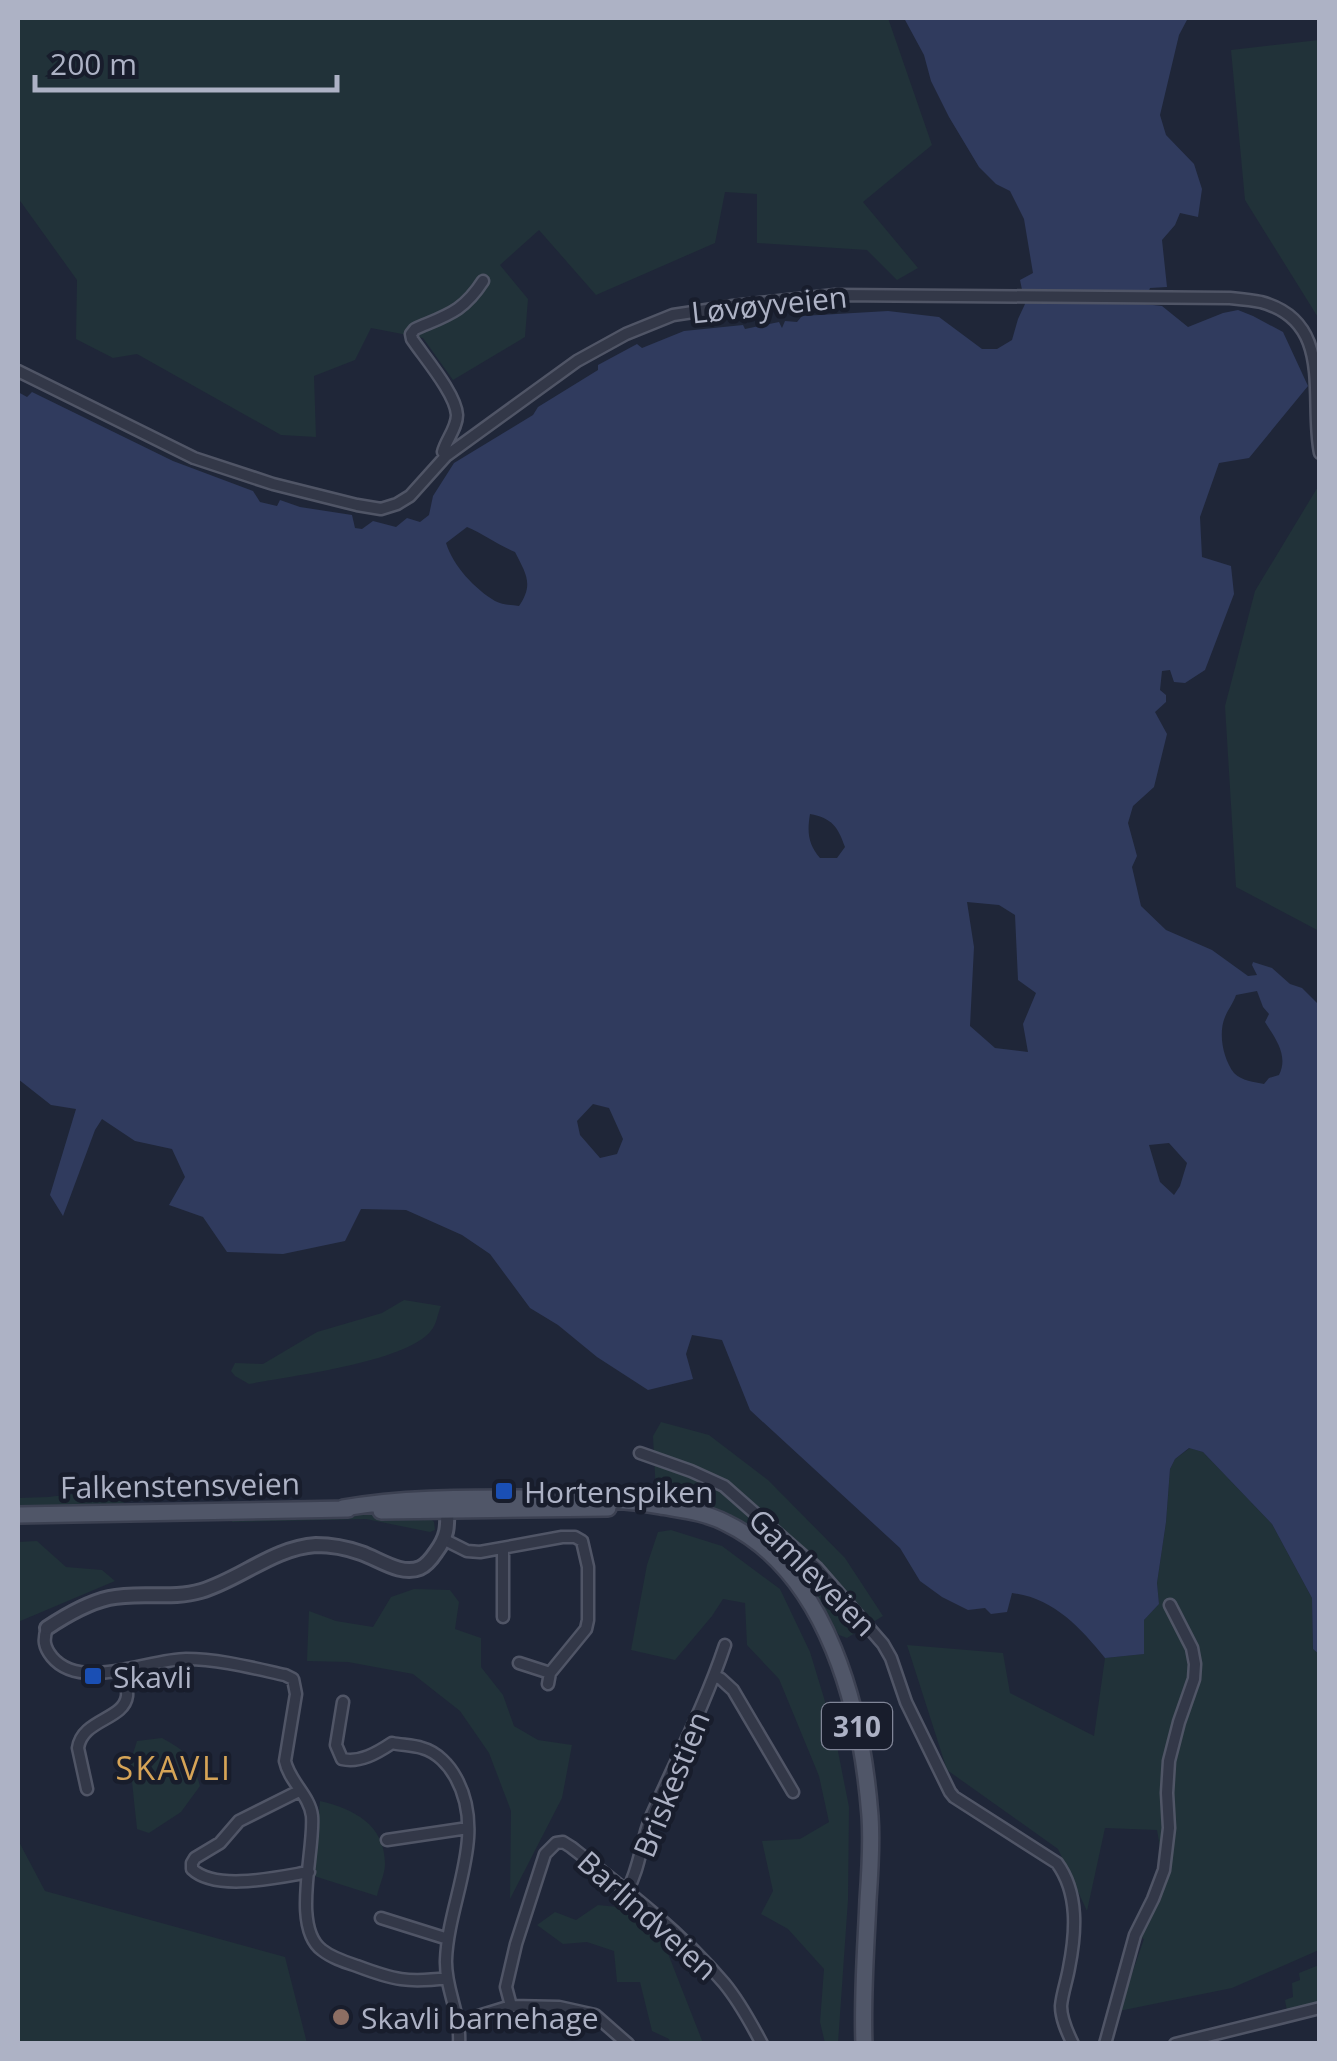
<svg xmlns="http://www.w3.org/2000/svg" width="1337" height="2061" font-family="'Open Sans',sans-serif">
  <style>
    .green { fill: #213239 }
    .water { fill: #303b5e; fill-rule: evenodd }
    .lines { fill: none; stroke-linecap: round; stroke-linejoin: round }
    .minor-casing { stroke: #505566; stroke-width: 15 }
    .tertiary-casing { stroke: #505566; stroke-width: 18 }
    .primary-casing { stroke: #3c4152; stroke-width: 20 }
    .minor { stroke: #333848; stroke-width: 10 }
    .tertiary { stroke: #333848; stroke-width: 12 }
    .primary { stroke: #505668; stroke-width: 15 }
    .transit-dot { fill: #1a4fb4; stroke: #181d2c; stroke-width: 4 }
    .education-dot { fill: #8d6e63; stroke: #181d2c; stroke-width: 4 }
    .labels { text-anchor: middle; dominant-baseline: central; stroke-width: 9; stroke-linejoin: round; paint-order: stroke }
    .shield { fill: #181d2c; stroke: #808597; stroke-width: 2.5 }
    .shield-label { font-size: 28px; font-weight: bold; fill: #adb2c5 }
    .street-label { font-size: 30px; fill: #adb2c5; stroke: #181d2c }
    .poi-label { font-size: 30px; fill: #adb2c5; stroke: #181d2c; text-anchor: start }
    .neighbourhood-label { font-size: 32px; letter-spacing: 2.5px; fill: #d6a457; stroke: #181d2c }
  </style>
  <rect width="100%" height="100%" fill="#1f2638"/>
  <!-- green -->
  <path class="green" d="M18 18H888L932 145 863 202 918 268 897 280 867 250 757 243V194L725 192 715 243 596 295 539 230 500 265 528 299 525 337 453 380 423 338 371 328 355 360 314 376 316 437 281 435 137 354 113 358 76 339 77 280 18 198Z
    M1319 40H1320L1319 319 1245 200 1231 50Z
    M1319 485V931L1236 887 1225 706 1255 591Z
    M404 1300 441 1306C438 1312 437 1322 433 1328 412 1362 289 1376 249 1384L235 1376 231 1371 235 1363 263 1364 317 1332 382 1313Z
    M661 1422 709 1435 768 1480 845 1558 883 1616 847 1638 839 1635 802 1578 756 1528 715 1509 656 1493 653 1436Z
    M1190 1448 1203 1452 1272 1524 1312 1598 1313 1649 1320 1654 1319 1950 1232 1988 1119 2011 1144 1939 1139 1937 1151 1916 1164 1871 1157 1830 1105 1828 1087 1911 1058 1849 947 1770 907 1645 1003 1653 1010 1693 1094 1736 1105 1658 1143 1654 1144 1620 1159 1604 1157 1583 1166 1522 1170 1469 1175 1459Z
    M193 1480 152 1496 109 1506 18 1509V1498L48 1497Z
    M413 1514 429 1517 434 1522 435 1530 430 1532 366 1519 232 1522 233 1517Z
    M671 1530 722 1546 780 1589 810 1652 834 1731 849 1807 848 1900 838 2043H825L820 2022 824 1969 788 1929 761 1914 773 1891 762 1841 800 1839 829 1822 819 1776 779 1679 747 1645 745 1603 723 1599 712 1616 675 1660 631 1650 647 1565 658 1532Z
    M37 1541 66 1567 102 1570 115 1581 18 1622V1542Z
    M414 1589 450 1590 459 1602 455 1629 481 1638V1667L503 1695 514 1726 538 1740 572 1745 562 1798 510 1899 511 1811 489 1753 460 1711 413 1674 348 1662 307 1661 309 1611 336 1621 373 1627 391 1597Z
    M162 1738C189 1753 191 1756 200 1786L181 1812 149 1833 137 1829 130 1763 137 1741Z
    M320 1801C353 1809 385 1824 385 1864 385 1874 379 1886 377 1896L314 1876Z
    M18 1840 45 1891 285 1957 307 2043H18Z
    M598 1905 628 1908 658 1928 703 2043H670L669 2039 652 2031 640 1982H617L614 1951 587 1942 563 1944 537 1925 555 1912 576 1920Z
    M1319 1965V2001L1287 2011 1285 2000 1293 1997 1292 1983 1300 1980 1299 1973Z"/>
  <!-- water -->
  <path class="water" d="M904 18H1188L1179 35 1160 115 1166 135 1194 164 1202 189 1198 217 1180 213 1175 225 1162 240 1167 287 1150 288 1144 304 1162 306 1188 327 1223 313 1238 310 1253 316 1283 332 1308 386 1249 458 1219 463 1200 517 1202 557 1231 566 1234 594 1205 670 1185 683 1174 682 1170 670 1162 671 1160 690 1166 695V702L1155 712 1167 734 1154 787 1133 806 1128 823 1137 856 1132 867 1141 906 1166 930 1212 950 1248 976 1257 975 1252 965 1253 962 1272 968 1290 984 1302 988 1319 1005V1654L1313 1649 1312 1598 1272 1524 1203 1452 1189 1448 1175 1459 1170 1469 1166 1522 1157 1583 1159 1604 1144 1620V1654L1105 1658C1080 1627 1053 1598 1012 1593L1007 1612 991 1614 985 1608 968 1610 942 1597 920 1581 900 1548 750 1410 722 1340 692 1335 686 1354 693 1379 648 1390 597 1357 558 1325 530 1308 490 1254 462 1235 406 1210 361 1209 345 1241 283 1254 227 1252 203 1217 169 1205 185 1177 172 1149 135 1141 102 1119 95 1130 63 1216 50 1195 76 1109 51 1105 18 1079V392L27 397 32 392 173 461 253 491 260 502 277 506 280 500 300 507 352 515 355 528 362 529 373 521 396 527 407 518 420 522 429 515 433 496 454 463 533 415 538 407 598 370V365L637 344 642 348 684 331 743 325 745 329 779 322 782 328 785 321 797 322 802 316 888 311 939 317 982 349H997L1012 340 1018 319 1025 304 1020 280 1033 273 1024 219 1010 191 996 184 979 167 949 117 931 81 924 55ZM467 527C484 534 498 545 515 552 526 574 534 584 519 606 511 605 502 605 495 601 475 589 453 566 446 543ZM810 814C832 818 838 827 845 847L837 858H820C808 844 807 832 810 814ZM967 902 999 905 1015 915 1018 980 1036 993 1023 1024 1028 1052 995 1048 970 1026 974 947ZM1257 991 1263 1007 1269 1014 1265 1022C1275 1038 1289 1056 1279 1075L1269 1078 1264 1084C1254 1082 1242 1081 1234 1073 1223 1059 1218 1033 1225 1017 1228 1009 1233 1004 1236 995ZM593 1104 609 1108 623 1139 617 1154 600 1158 580 1135 577 1121ZM1169 1143 1187 1163 1180 1186 1174 1195 1160 1182 1149 1145Z"/>
  <g class="lines">
    <defs>
      <path id="minor" d="M18 371 194 458 273 484 357 505 381 509 397 504 410 496 446 456 577 361 626 334 673 315 733 306 835 295 1230 298C1240 299 1251 300 1261 302 1335 322 1309 398 1320 453
        M446 456 443 452C446 440 457 428 457 415 456 394 424 357 412 339L411 334 415 329C447 315 463 312 483 281
        M640 1453 691 1471 724 1486 817 1568 883 1644 891 1658 906 1702 950 1792 954 1797 1057 1863C1079 1893 1076 1933 1069 1968 1067 1980 1062 1994 1061 2006 1061 2019 1067 2032 1073 2044
        M445 1540 467 1551 480 1552 562 1537H575L582 1541 588 1567V1620L586 1629 550 1673 548 1684
        M503 1548V1617
        M47 1628C43 1640 44 1647 52 1657 81 1692 149 1659 186 1659 219 1659 253 1668 285 1675L293 1679 296 1694 285 1761C289 1781 310 1796 312 1816 315 1850 291 1927 322 1950 332 1958 345 1962 357 1966 394 1980 408 1983 447 1978
        M519 1663 550 1673
        M715 1676 721 1679 733 1690 793 1792
        M343 1702 336 1745 342 1759C360 1763 377 1753 392 1743 401 1745 413 1745 422 1748 437 1752 449 1765 456 1778 488 1836 448 1900 446 1960 445 1989 461 2014 459 2044
        M87 1789 78 1748C82 1719 124 1720 127 1696 128 1688 124 1678 122 1671
        M299 1791 239 1821 220 1843 195 1858 192 1863V1869C216 1892 279 1877 309 1872
        M387 1840 468 1828
        M627 1891C640 1868 641 1841 651 1817 676 1760 705 1705 725 1645
        M381 1918 448 1939
        M511 2006 506 1987 516 1944 545 1854 556 1843 563 1842 571 1847C625 1889 680 1931 724 1983 739 2001 751 2023 762 2044
        M459 2022 511 2006 559 2007 595 2015 628 2044
        M1105 2044 1135 1935 1153 1899 1164 1870 1169 1828 1167 1793 1169 1761 1179 1722 1194 1679 1195 1664 1192 1648 1170 1605
        M1175 2044 1320 2008"/>
      <path id="tertiary" d="M47 1628C65 1616 87 1603 109 1598 140 1591 171 1600 201 1591 241 1579 273 1548 316 1545 331 1545 347 1548 361 1553 379 1559 401 1576 420 1568 427 1565 432 1558 436 1552 450 1533 447 1523 447 1501"/>
      <path id="primary" d="M343 1508C405 1497 469 1498 532 1498 575 1497 618 1498 660 1506 683 1510 705 1512 726 1523 829 1573 862 1712 870 1816 872 1844 870 1872 868 1900 866 1948 862 1995 864 2044
        M381 1511 608 1508
        M18 1515 348 1509"/>
    </defs>
    <!-- minor casing -->
    <use href="#minor" class="minor-casing"/>
    <!-- tertiary casing -->
    <use href="#tertiary" class="tertiary-casing"/>
    <!-- primary casing -->
    <use href="#primary" class="primary-casing"/>
    <!-- minor -->
    <use href="#minor" class="minor"/>
    <!-- tertiary -->
    <use href="#tertiary" class="tertiary"/>
    <!-- primary -->
    <use href="#primary" class="primary"/>
  </g>
  <!-- markers -->
  <g class="transit-dot">
    <rect x="494" y="1481" width="20" height="20" rx="5"/>
    <rect x="83" y="1666" width="20" height="20" rx="5"/>
  </g>
  <circle class="education-dot" cx="341" cy="2017" r="10"/>
  <g class="labels">
    <!-- shield labels -->
    <rect class="shield" x="822" y="1703" width="70" height="46" rx="8"/>
    <g class="shield-label">
      <text x="857" y="1726">310</text>
    </g>
    <!-- street labels -->
    <g class="street-label">
      <text transform="translate(769 304) rotate(-6)">Løvøyveien</text>
      <text transform="translate(180 1485) rotate(-1)">Falkenstensveien</text>
      <text transform="translate(813 1572) rotate(45)">Gamleveien</text>
      <text transform="translate(671 1784) rotate(-68)">Briskestien</text>
      <text transform="translate(648 1915) rotate(42)">Barlindveien</text>
    </g>
    <!-- poi labels -->
    <g class="poi-label">
      <text x="524" y="1491">Hortenspiken</text>
      <text x="113" y="1676">Skavli</text>
      <text x="361" y="2017">Skavli barnehage</text>
    </g>
    <!-- neighbourhood labels -->
    <g class="neighbourhood-label">
      <text x="174" y="1767">SKAVLI</text>
    </g>
  </g>
  <!-- border -->
  <rect width="1337" height="2061" fill="none" stroke="#adb2c5" stroke-width="40"/>
  <!-- scale -->
  <path d="M35 75v15h302v-15" fill="none" stroke="#adb2c5" stroke-width="5"/>
  <text x="50" y="75" font-size="30" fill="#adb2c5" stroke="#181d2c" stroke-width="8" paint-order="stroke">200 m</text>
</svg>
